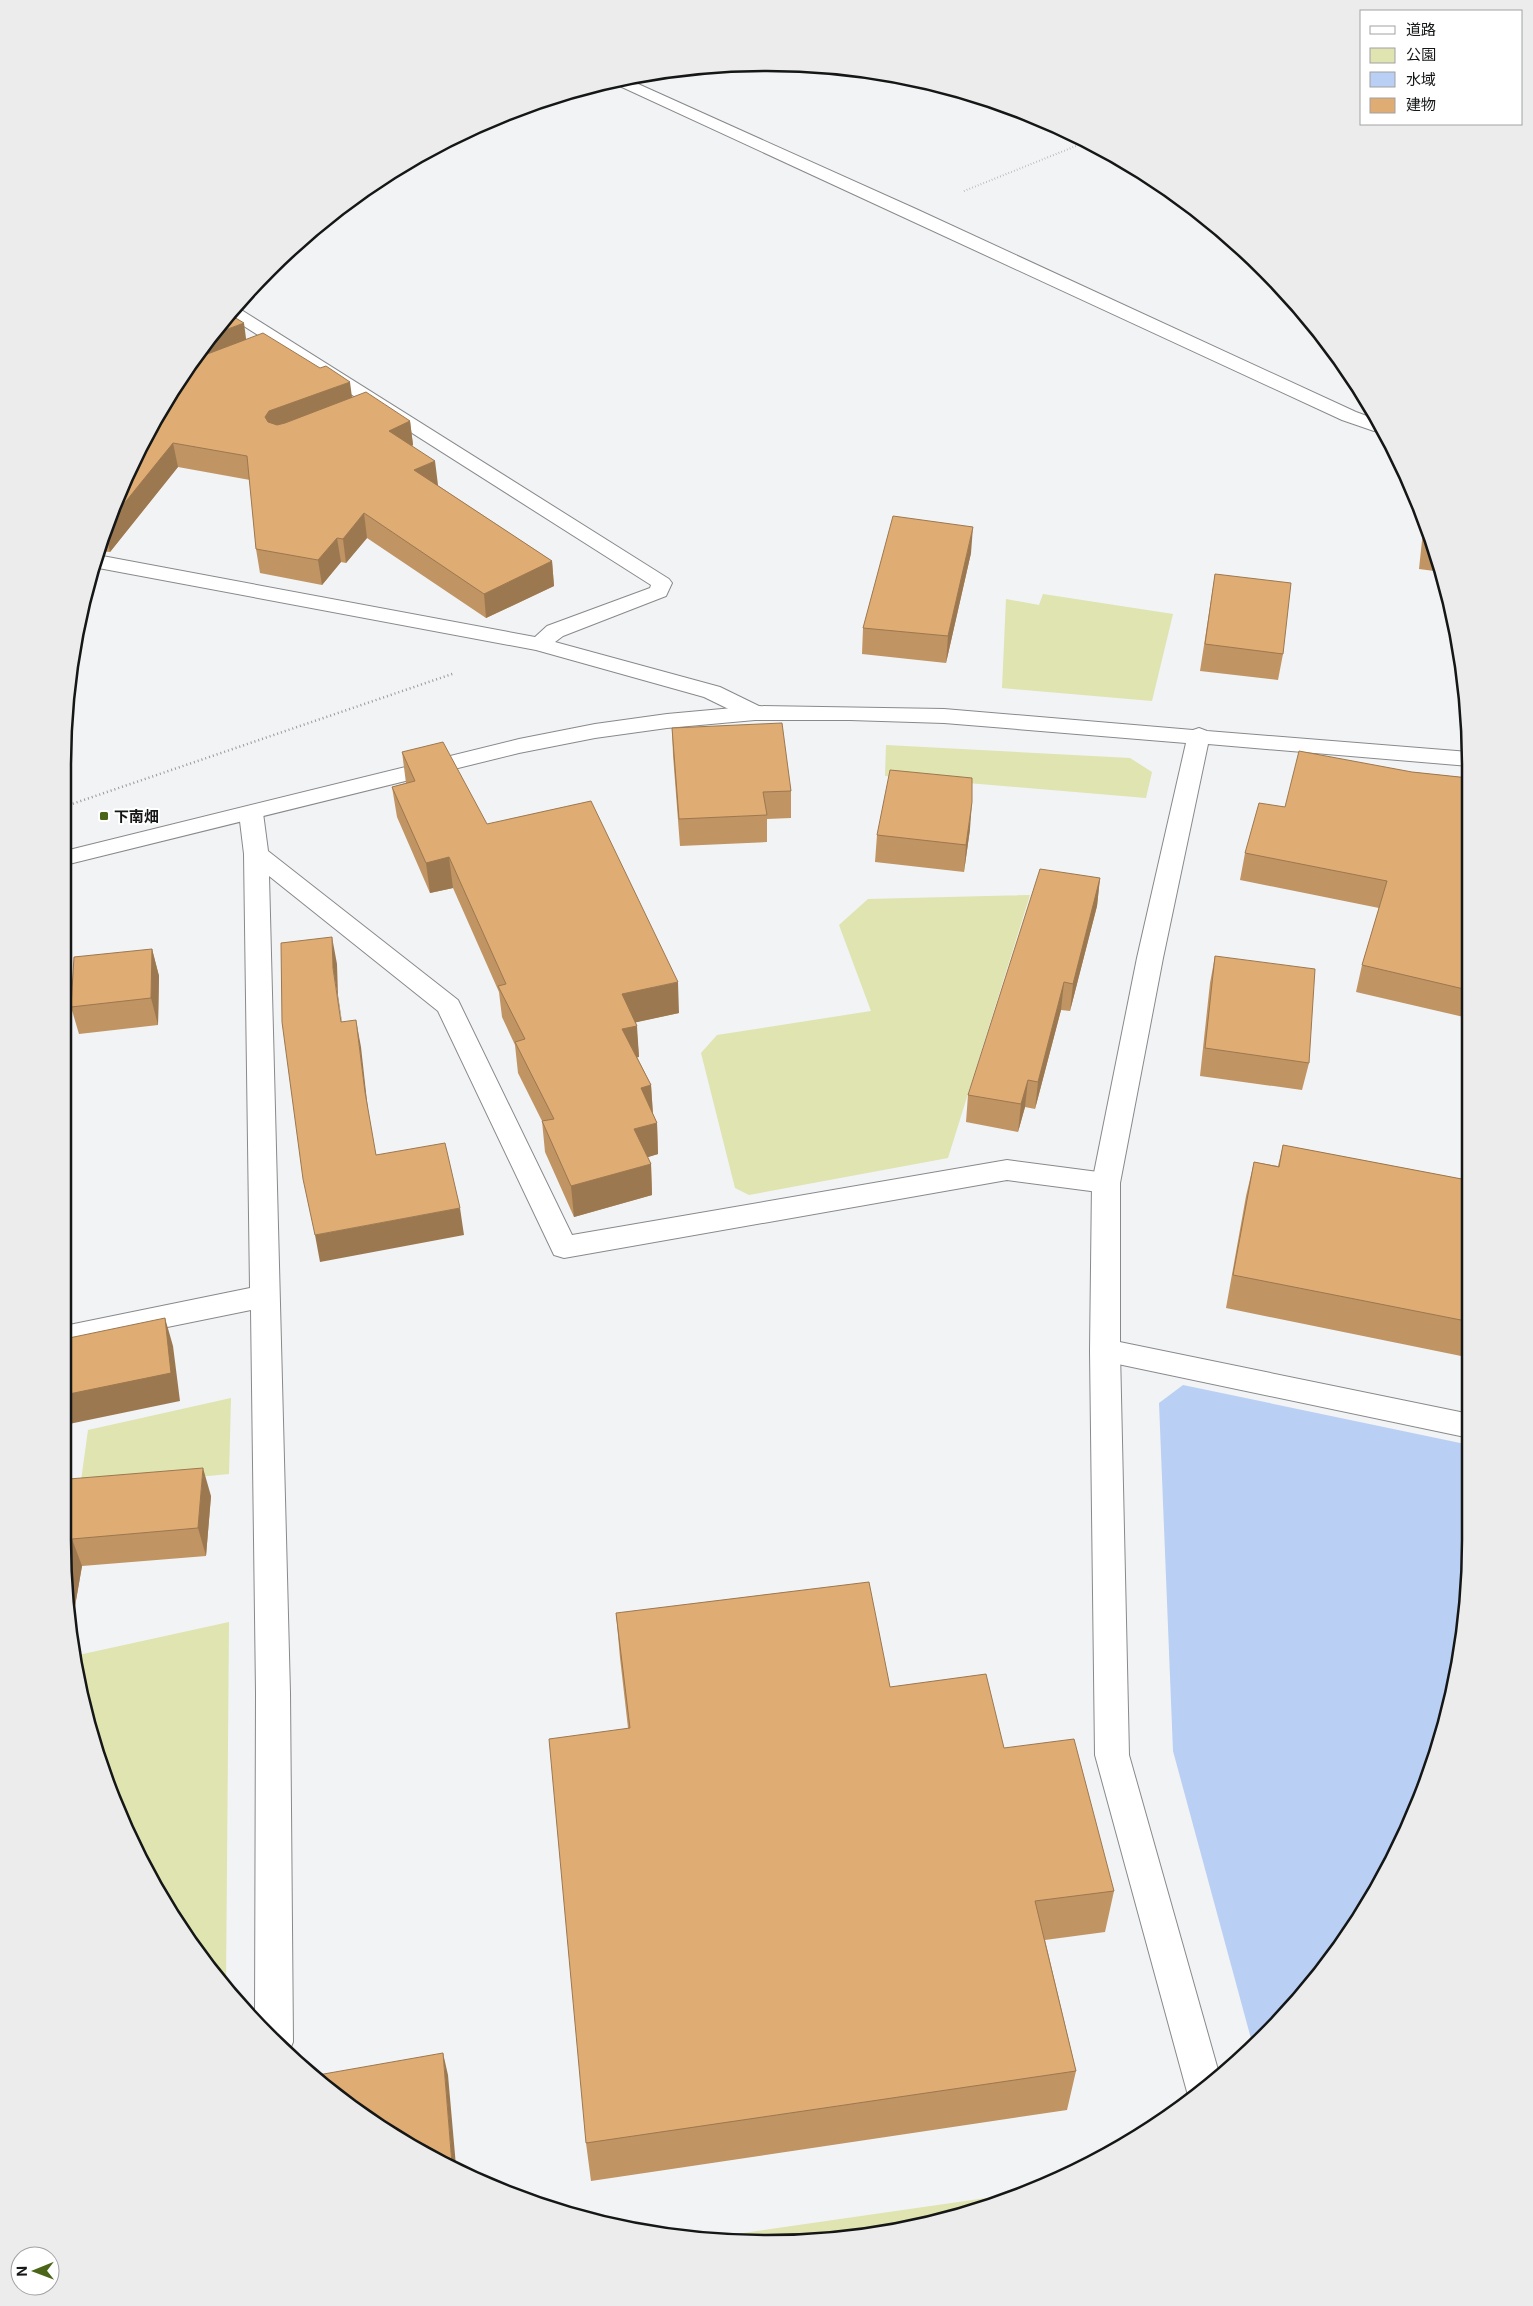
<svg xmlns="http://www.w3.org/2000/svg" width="1533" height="2306" font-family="Inter,'Noto Sans JP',sans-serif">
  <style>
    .green { fill: #dfe4b0 }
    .water { fill: #bacff4 }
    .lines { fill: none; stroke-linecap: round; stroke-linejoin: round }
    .minor-casing { stroke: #88898b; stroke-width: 2 }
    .tertiary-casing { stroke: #88898b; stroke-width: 2 }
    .path-far1 { stroke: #979899; stroke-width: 2; stroke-dasharray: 0.5 2.5; stroke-linecap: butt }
    .path { stroke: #979899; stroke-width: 2.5; stroke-dasharray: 1 3; stroke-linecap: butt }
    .minor { fill: #fff; fill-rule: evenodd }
    .tertiary { fill: #fff; fill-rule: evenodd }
    .wall { fill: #c09463 }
    .shaded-wall { fill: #9c7850 }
    .building { fill: #dfac73; stroke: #9c7850 }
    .poi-dot { fill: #4a6517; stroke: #fff; stroke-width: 2 }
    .labels { text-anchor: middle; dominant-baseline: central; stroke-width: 4; stroke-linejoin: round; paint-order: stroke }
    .poi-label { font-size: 15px; font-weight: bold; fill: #151616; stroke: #fff; text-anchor: start }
    .rim { fill: none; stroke: #151616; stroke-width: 2.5 }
  </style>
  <rect width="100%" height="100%" fill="#f2f3f4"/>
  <!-- green -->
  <path class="green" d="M1043 594 1173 614 1152 701 1002 688 1006 599 1039 605Z
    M886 745 1130 758 1152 772 1146 798 885 776Z
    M1030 895 948 1158 749 1195 735 1188 701 1053 717 1035 871 1011 839 925 868 899Z
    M231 1398 229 1474 80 1488 88 1430Z
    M229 1622 226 1985 181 1931 100 1766 74 1656Z
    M1007 2195 948 2220 813 2242H720L702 2239Z"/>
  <!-- water -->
  <path class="water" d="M1183 1385 1465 1444 1464 1632 1433 1766 1398 1851 1296 2004 1253 2046 1173 1751 1159 1403Z"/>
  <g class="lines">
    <defs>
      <path id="minor" d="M627 79 916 209 1356 412 1375 419 1384 432 1374 431 1342 420 611 82Z
        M235 306 669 579 672 583 666 596 563 636 555 642 720 687 763 708 766 713 763 718 755 720 747 718 704 697 536 650 93 567 97 555 535 637 547 626 650 588 651 585 228 316Z
        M251 806 259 808 263 813 268 851 458 1000 572 1235 1007 1160 1106 1173 1116 1176 1120 1183 1116 1190 1106 1193 1007 1180 564 1258 554 1255 438 1011 269 876 290 1693 293 2042 288 2054 268 2037 255 2021 256 1693 251 1310 69 1347V1325L250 1288 244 854 239 813 243 808Z
        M1105 1339 1465 1413V1437L1094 1359 1090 1351 1094 1343Z"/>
      <path id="tertiary" d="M755 706 944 709 1193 730 1199 728 1207 731 1469 752V766L1208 744 1163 958 1120 1183V1351L1129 1755 1220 2077 1189 2099 1095 1755 1090 1351 1092 1183 1137 958 1186 743 944 723 850 720H755L667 728 595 738 519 753 69 864V850L519 739 595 724 667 714Z"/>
    </defs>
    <!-- minor casing -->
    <use href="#minor" class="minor-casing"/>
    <!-- tertiary casing -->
    <use href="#tertiary" class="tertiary-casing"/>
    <!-- path-far1 -->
    <path class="path-far1" d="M964 191 1086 142"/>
    <!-- path -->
    <path class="path" d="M69 805 455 673"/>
    <!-- minor -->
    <use href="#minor" class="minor"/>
    <!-- tertiary -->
    <use href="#tertiary" class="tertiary"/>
  </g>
  <!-- wall -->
  <path class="wall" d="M246 339 352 397 410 421 413 445 412 446 437 485 552 561 554 586 486 618 367 538 346 563 341 562 322 585 260 573 256 549 250 480 178 467 110 552 99 551 135 455Z
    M1424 526 1442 572 1419 569 1423 531Z
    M971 553 946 663 862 654 863 628Z
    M1215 574 1283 654 1278 680 1200 671Z
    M672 728 791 791V818L767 819V842L680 846 673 755Z
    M402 752 487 824 679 1013 636 1022 639 1057H637L651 1085 653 1114 657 1123 658 1154 647 1157 651 1164 652 1195 574 1217 545 1152 542 1121 518 1073 515 1045 502 1017 499 992 453 888 430 893 397 817 392 787 406 783Z
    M1412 772 1469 778 1468 1018 1356 992 1362 965 1379 908 1240 880 1245 853 1285 807Z
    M970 829 964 872 875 862 877 835Z
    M1100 878 1097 906 1070 1011 1061 1010 1035 1109 1025 1107 1018 1132 966 1122 968 1095Z
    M152 949 159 976 158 1025 79 1034 71 1007Z
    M1215 956 1309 1063 1302 1090 1200 1076 1210 983Z
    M1283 1145 1467 1180 1466 1357 1226 1308 1246 1196 1254 1162 1278 1166Z
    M69 1479 211 1496 206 1556 82 1566 71 1629 69 1630Z
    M616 1613 890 1687 1004 1748 1114 1891 1105 1932 1045 1940 1076 2071 1067 2110 591 2181 586 2143 628 1728 620 1658Z"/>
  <!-- shaded-wall -->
  <path class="shaded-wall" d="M244 323 247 346 194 366 217 333Z
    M350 382 353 405 273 435 265 417 269 411Z
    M410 421 413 445 392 455 389 431Z
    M173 443 178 467 110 552 106 532 110 521Z
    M435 461 438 485 417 494 414 470Z
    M364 513 367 538 346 563 343 539Z
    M973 527 971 553 946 663 948 636Z
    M337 538 341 562 322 585 318 560Z
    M552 561 554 586 486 618 484 594Z
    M972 802 970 829 964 872 966 845Z
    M449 857 453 888 430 893 426 863Z
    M1100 878 1097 906 1070 1011 1073 984Z
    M332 937 337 964 338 995 346 1049 333 968Z
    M152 949 159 976 158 1025 151 998Z
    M678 982 679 1013 624 1025 622 994Z
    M1064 982 1061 1010 1035 1109 1038 1082Z
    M356 1020 361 1047 369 1119 365 1092Z
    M637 1026 639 1057 624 1060 622 1029Z
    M1028 1080 1025 1107 1018 1132 1021 1104Z
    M651 1085 653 1116 641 1088Z
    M657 1123 658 1154 636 1161 634 1129Z
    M651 1164 652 1195 574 1217 571 1186Z
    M460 1208 464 1235 320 1262 315 1235Z
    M165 1318 173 1346 180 1401 69 1424V1394Z
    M203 1468 211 1496 206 1556 198 1528Z
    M72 1539 82 1566 71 1629 69 1623V1558Z
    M443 2053 448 2075 456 2166 452 2164Z"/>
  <!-- building -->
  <path class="building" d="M229 314 244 323 217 333Z
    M263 333 320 368 326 366 350 382 269 411 265 417 268 422 277 425 285 423 366 392 410 421 389 431 435 461 414 470 552 561 484 594 364 513 343 539 337 538 318 560 256 549 247 456 173 443 110 521 135 455 202 356Z
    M893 516 973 527 948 636 863 628Z
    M1427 531 1431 544 1425 543Z
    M1215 574 1291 583 1283 654 1205 644Z
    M782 723 791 791 763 792 767 815 679 819 672 728Z
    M443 742 487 824 591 801 678 982 622 994 637 1026 622 1029 651 1085 641 1088 657 1123 634 1129 651 1164 571 1186 542 1121 554 1119 515 1042 525 1039 498 986 506 984 449 857 426 863 392 787 415 781 402 752Z
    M1299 751 1412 772 1469 778 1468 990 1362 965 1387 881 1245 853 1259 803 1285 807Z
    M890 770 972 778V802L966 845 877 835Z
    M1040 869 1100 878 1073 984 1064 982 1038 1082 1028 1080 1021 1104 968 1095Z
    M332 937 333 968 341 1022 356 1020 365 1092 376 1155 445 1143 460 1208 315 1235 303 1179 282 1022 281 943Z
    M152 949 151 998 71 1007 74 957Z
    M1215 956 1315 969 1309 1063 1205 1048Z
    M1283 1145 1467 1180 1466 1321 1233 1275 1254 1162 1279 1167Z
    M165 1318 171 1373 69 1394V1338Z
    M203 1468 198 1528 72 1539 69 1558V1479Z
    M869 1582 890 1687 986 1674 1004 1748 1074 1739 1114 1891 1035 1901 1076 2071 586 2143 549 1739 630 1728 616 1613Z
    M443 2053 452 2164 338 2098 319 2081 318 2075Z"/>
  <!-- markers -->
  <rect class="poi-dot" x="99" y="811" width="10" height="10" rx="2.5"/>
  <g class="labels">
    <!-- poi labels -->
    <g class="poi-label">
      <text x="114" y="816">下南畑</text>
    </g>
  </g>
  <!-- crop -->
  <path d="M0 0H1533V2306H0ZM766 71H767A695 695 0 0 1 1462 766V1540A695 695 0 0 1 767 2235H766A695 695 0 0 1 71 1540V766A695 695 0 0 1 766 71Z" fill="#ececec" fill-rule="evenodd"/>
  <path class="rim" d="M766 71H767A695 695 0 0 1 1462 766V1540A695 695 0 0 1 767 2235H766A695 695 0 0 1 71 1540V766A695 695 0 0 1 766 71Z"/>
  <!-- legend -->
  <rect x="1360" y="10" width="162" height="115" fill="#ffffff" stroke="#a1a2a2"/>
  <rect x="1370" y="26" width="25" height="8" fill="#ffffff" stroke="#a1a2a2"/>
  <text x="1406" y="35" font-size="15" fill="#151616">道路</text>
  <rect x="1370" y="48" width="25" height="15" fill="#dfe4b0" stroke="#a1a2a2"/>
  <text x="1406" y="60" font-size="15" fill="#151616">公園</text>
  <rect x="1370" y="72" width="25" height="15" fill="#bacff4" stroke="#a1a2a2"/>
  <text x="1406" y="85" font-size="15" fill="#151616">水域</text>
  <rect x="1370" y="98" width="25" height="15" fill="#dfac73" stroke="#a1a2a2"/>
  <text x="1406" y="110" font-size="15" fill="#151616">建物</text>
  <!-- north arrow -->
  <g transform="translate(35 2271) rotate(269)"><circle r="24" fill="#ffffff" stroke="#a1a2a2"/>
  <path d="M0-4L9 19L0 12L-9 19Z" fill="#4a6517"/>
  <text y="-8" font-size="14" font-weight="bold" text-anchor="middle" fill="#151616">N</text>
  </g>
</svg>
